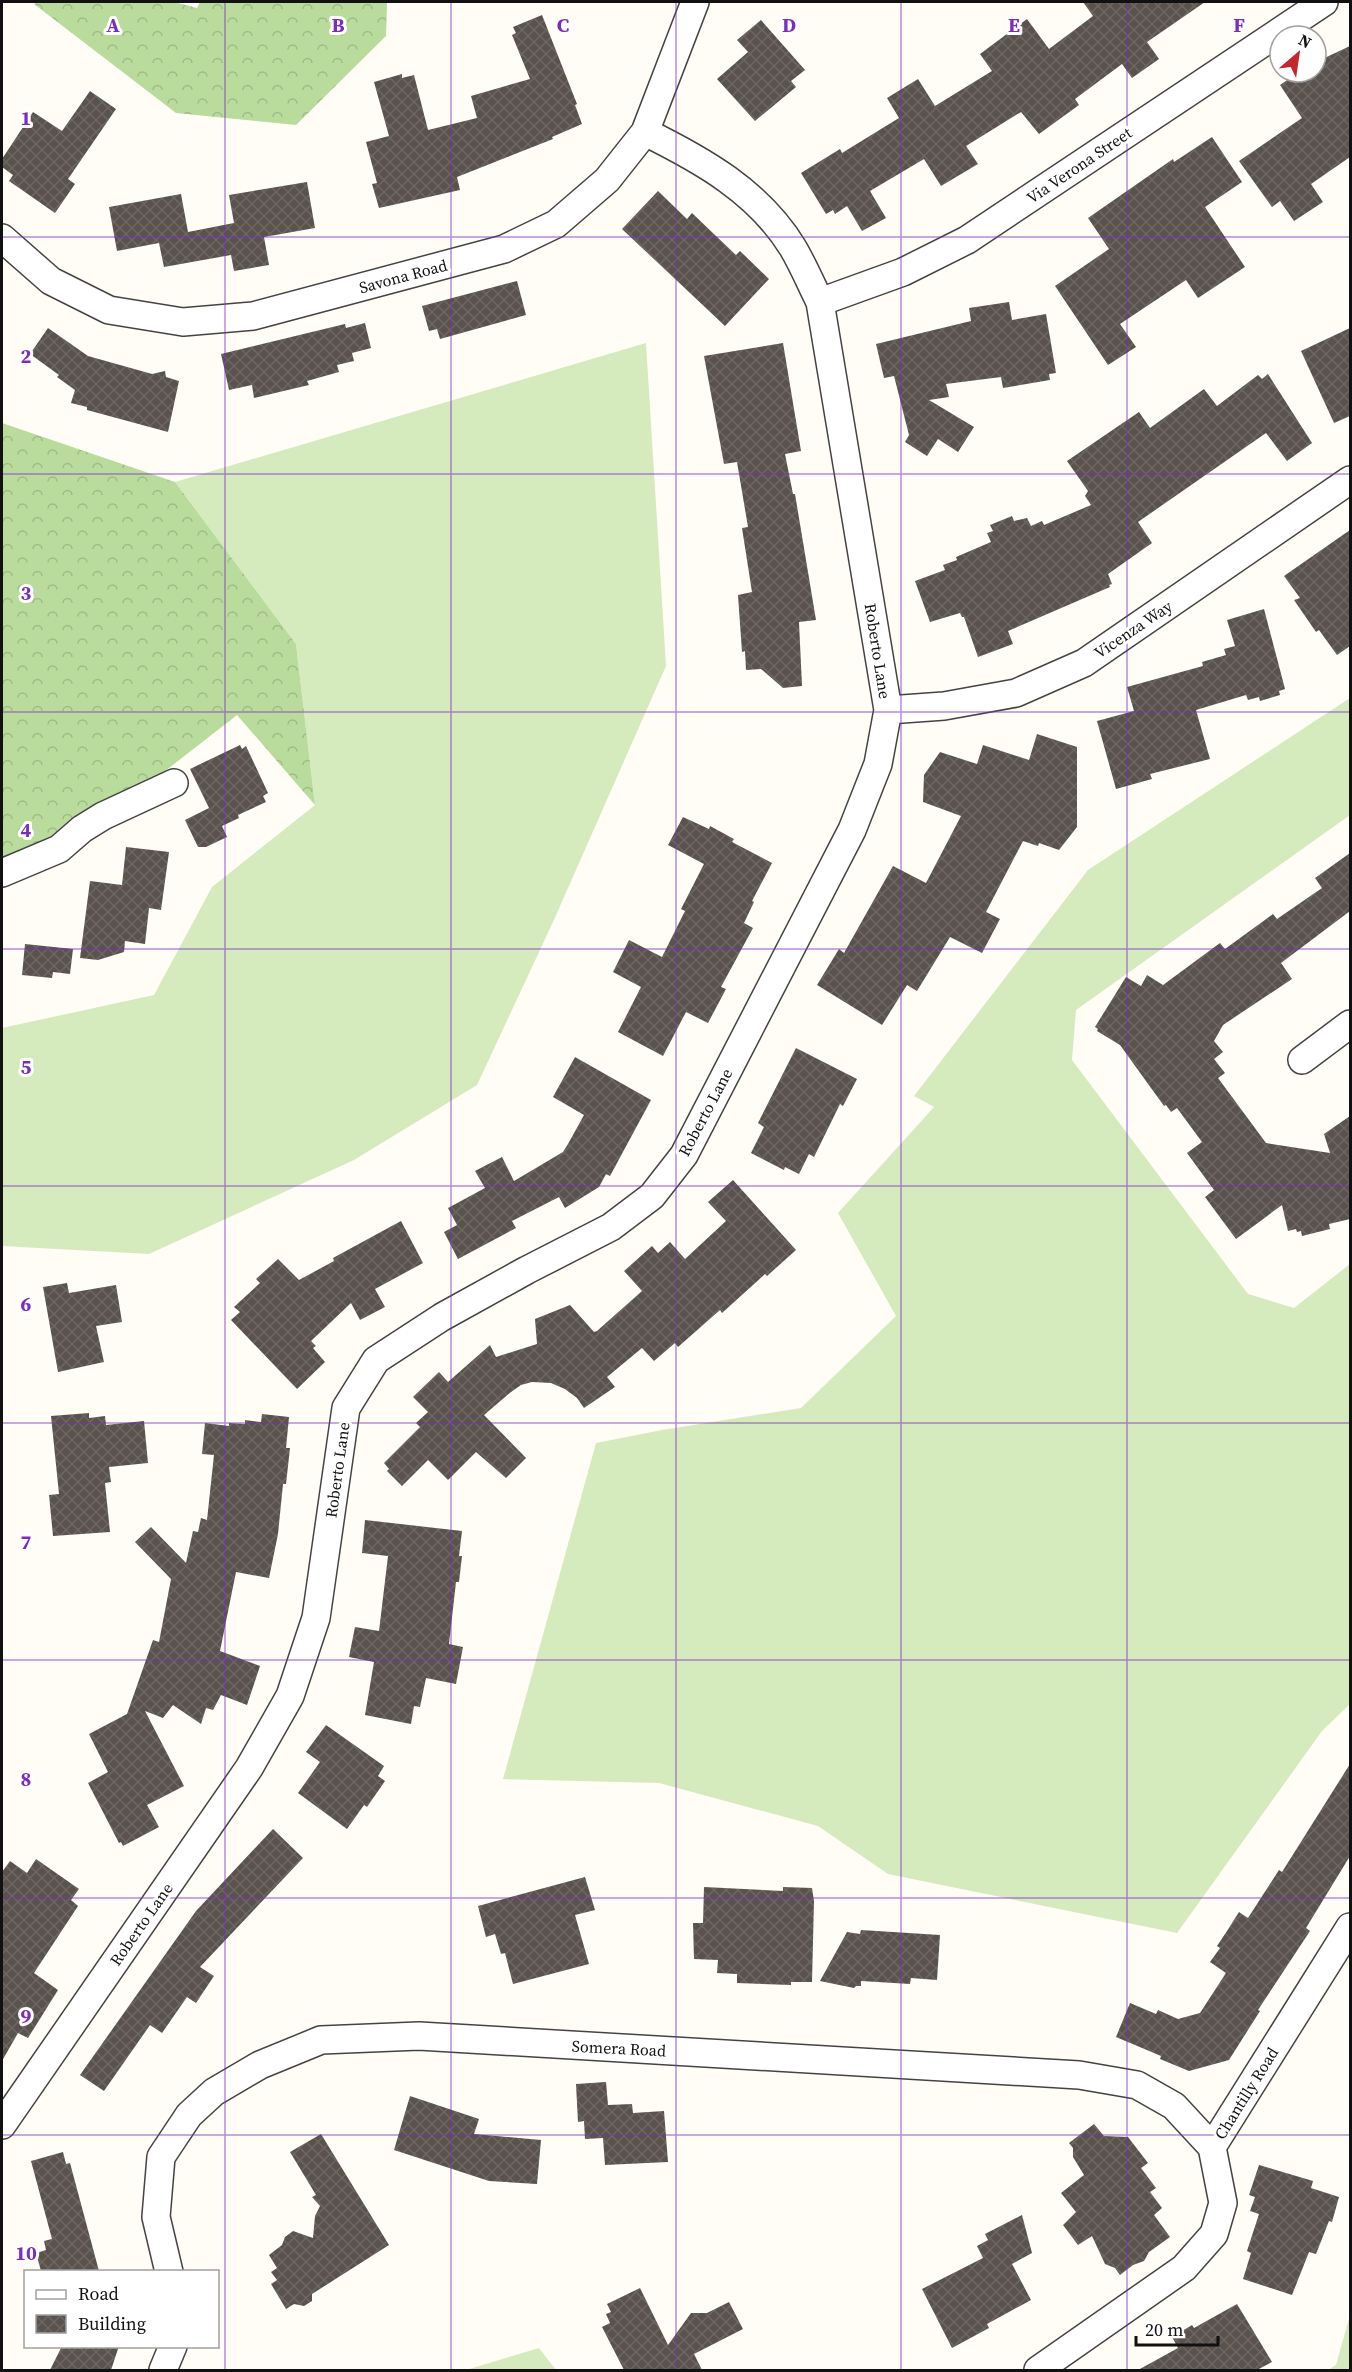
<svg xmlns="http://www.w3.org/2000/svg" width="1352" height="2372" font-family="'Source Serif 4',serif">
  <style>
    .grass { fill: #d5ebbd }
    .forest { fill: url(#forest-crowns) }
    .building { fill: url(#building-cross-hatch) }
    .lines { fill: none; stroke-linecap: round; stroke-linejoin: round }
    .minor-casing { stroke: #444; stroke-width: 30 }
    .minor { stroke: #fff; stroke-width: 27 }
    .grid { fill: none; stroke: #7b2cbf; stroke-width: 1.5; stroke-opacity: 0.55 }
    .labels { text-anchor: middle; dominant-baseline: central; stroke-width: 6; stroke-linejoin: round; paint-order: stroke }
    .street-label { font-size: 16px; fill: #111; stroke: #fff }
    .grid-label { font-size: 20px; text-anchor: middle; font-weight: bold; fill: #7b2cbf; stroke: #fff; stroke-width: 6; stroke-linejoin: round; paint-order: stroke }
  </style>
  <defs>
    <pattern id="forest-crowns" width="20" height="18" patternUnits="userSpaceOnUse" patternTransform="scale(1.5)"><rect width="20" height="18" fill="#b9dc9c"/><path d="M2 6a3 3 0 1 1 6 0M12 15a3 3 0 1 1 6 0" fill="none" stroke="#9ebc85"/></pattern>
    <pattern id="building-cross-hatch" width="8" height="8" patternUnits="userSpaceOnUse" patternTransform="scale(1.5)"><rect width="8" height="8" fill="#5a524d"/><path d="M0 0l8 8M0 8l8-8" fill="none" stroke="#6d6662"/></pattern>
  </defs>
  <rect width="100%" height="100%" fill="#fffdf5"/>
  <!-- grass -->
  <path class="grass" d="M646 343 666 666 553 922 477 1085 354 1160 149 1254 2 1246V1028L154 995 212 887 315 805 296 644 175 482Z
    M1350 698V815L1076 1010 1072 1060 1248 1294 1294 1308 1350 1264V1704L1322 1731 1177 1933 888 1874 818 1826 659 1783 503 1779 596 1443 662 1430 801 1408 896 1316 838 1213 934 1107 914 1096 1088 870Z
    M1350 2315V2370H1328L1336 2365Z
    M539 2348 556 2370H466Z"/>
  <!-- forest -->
  <path class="forest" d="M37 2H174L197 8 200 2H387L386 36 296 125 176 113 34 4Z
    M2 423 175 482 296 644 315 805 237 715 137 793 2 863Z"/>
  <!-- building -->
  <path class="building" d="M1083 2H1205L1147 42 1159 59 1132 78 1122 64 1075 99 1079 105 1039 134 1021 112 966 146 978 164 941 186 924 159 870 191 886 218 862 231 847 206 835 214 833 210 826 214 801 173 840 149 842 153 899 118 887 98 918 79 935 106 992 71 980 54 1027 19 1049 49 1093 16Z
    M542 15 577 104 575 105 582 124 552 137 553 139 457 177 460 190 379 208 372 184 377 183 366 142 389 136 374 82 402 74V78L414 75 428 130 477 118 471 96 530 79 512 35 516 33 513 27Z
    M761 20 805 70 791 81 796 87 755 121 717 79 748 52 737 40Z
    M1350 46V157L1311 184 1323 202 1294 221 1280 201 1272 207 1239 161 1302 118 1280 85 1299 72H1316V62Z
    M90 91 116 109 68 179 75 184 55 213 9 181 13 175 2 167V159L33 112 62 131Z
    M1212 137 1242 182 1205 207 1245 267 1198 298 1186 280 1120 324 1136 347 1108 365 1055 286 1109 249 1088 218 1173 159 1174 162Z
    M307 182 315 228 264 237 269 265 234 271 231 255 164 267 159 243 117 251 109 207 181 194 188 232 234 223 229 195Z
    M658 191 687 219 692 213 736 255 740 251 769 279 725 326 622 229Z
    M517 281 526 315 440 339 437 329 429 331 422 306Z
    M1009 302 1012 320 1046 314 1056 373 1049 374 1050 380 1003 388 1001 377 946 384 949 397 929 400 974 427 958 452 938 439 927 456 905 442 909 435 894 376 884 378 876 344 971 321 969 308Z
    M365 323 371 348 352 353 354 361 337 365 339 372 307 381 309 385 254 398 252 385 229 390 221 354 345 324 346 328Z
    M48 328 88 356 152 374 165 371 166 377 179 381 168 432 87 410V407L71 403 75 390 57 377 59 375 30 354Z
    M1350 328V416L1334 423 1301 351Z
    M783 343 801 451 785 454 793 494H795L816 620 799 622 802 686 783 688 761 669 746 670 745 651 742 652 738 595 752 592 742 528 748 527 737 462 724 464 704 356Z
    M1268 374 1312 443 1287 461 1266 433 1138 522 1152 543 1108 574 1112 584 1109 585 1110 587 1008 631 1013 644 978 657 964 617H962L960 613 930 622 915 581 945 570 943 565 957 560 956 557 991 542 987 533 993 531 990 525 1012 516 1014 521 1027 518 1031 526 1042 521 1044 525 1091 505 1085 496 1088 491 1067 461 1139 412 1150 428 1204 389 1217 406 1258 375 1262 379Z
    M1350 530V646L1337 655 1319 630 1316 632 1294 600 1300 598 1284 576Z
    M1264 609 1285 689 1279 691 1280 695 1260 701 1259 697 1248 700 1246 695 1196 710 1210 759 1150 774 1152 779 1116 789 1097 721 1134 711 1127 687 1203 666 1202 662 1226 655 1224 649 1235 646 1227 620Z
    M1037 734 1077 747V827L1059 850 1039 843 1038 846 1023 841 986 912 1000 919 982 953 950 937 917 991 907 985 882 1025 817 985 839 949 844 953 893 866 926 883 961 816 923 802 924 775 940 752 977 764 983 745 1029 760Z
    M240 745 242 749 246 746 268 793 263 796 266 802 238 815 239 818 222 826 227 837 206 847H198L185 820 209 808 190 769Z
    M683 817 709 829 710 826 734 839 732 842 772 863 752 901 754 902 744 923 753 928 721 987 726 989 708 1023 686 1012 663 1056 618 1032 641 987 613 972 629 940 662 957 685 911 681 909 704 864 668 845Z
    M126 847 169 852 161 910 149 908 145 944 125 941 124 952 98 960 80 958 90 881 122 885Z
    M1350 853V911L1281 963 1292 979 1223 1025 1214 1041 1223 1052 1214 1059 1225 1073 1218 1078 1266 1143 1330 1153 1324 1134 1350 1116V1219L1329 1224 1330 1229 1302 1236 1301 1231 1297 1232 1296 1229 1288 1231 1282 1205 1236 1239 1205 1197 1214 1190 1187 1153 1202 1142 1177 1108 1171 1112 1166 1105 1164 1106 1120 1045 1097 1031 1098 1029 1095 1027 1126 977 1141 986 1147 975 1163 985 1220 943 1225 949 1273 914 1277 919 1322 888 1315 878Z
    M25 944 73 949 70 974 53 972 52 978 22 975Z
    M796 1048 857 1079 843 1106 840 1104 814 1157 809 1154 799 1174 785 1167 784 1170 751 1153 764 1127 758 1123Z
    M575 1057 651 1100 610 1176 606 1174 599 1187 565 1208 559 1197 512 1221 516 1228 458 1259 444 1232 457 1225 448 1208 485 1188 475 1171 502 1157 514 1181 563 1152 568 1144 584 1115 553 1097Z
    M733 1180 796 1250 767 1276 765 1274 722 1313 720 1310 678 1347 675 1343 654 1361 642 1348 607 1377 615 1387 584 1408 577 1398 565 1389 551 1383 532 1382 521 1385 511 1392 484 1415 526 1458 506 1478 476 1452 448 1480 428 1460 402 1486 387 1471 389 1469 384 1463 420 1427 416 1423 428 1412 413 1397 439 1372 448 1382 490 1345 496 1357 537 1344 535 1319 570 1305 594 1332 597 1331 642 1291 624 1271 652 1246 658 1253 670 1242 685 1259 726 1221 708 1202Z
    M401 1221 423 1263 375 1289 385 1307 360 1320 351 1303 311 1341 316 1346 313 1348 325 1362 297 1389 231 1320 240 1312 234 1307 260 1283 256 1279 278 1259 299 1280 334 1261 333 1258Z
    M67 1283 69 1293 116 1285 122 1322 96 1326 104 1362 58 1372 43 1287Z
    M89 1413V1418L105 1416 106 1425 144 1421 148 1463 109 1467 111 1482 105 1483 110 1532 53 1536 49 1495 59 1494 51 1416Z
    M262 1414 289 1417 286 1448H290L286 1484H283L278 1534 269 1578 236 1572 220 1651 260 1666 247 1705 221 1695 213 1710 206 1708 201 1724 173 1705 163 1718 145 1711 184 1786 147 1805 159 1827 123 1846 121 1842 119 1843 88 1783 108 1772 89 1734 127 1714 153 1640 159 1642 171 1579 135 1542 151 1527 186 1563 193 1531 198 1532 201 1518 207 1520 214 1455 202 1454 205 1423 229 1426V1423L245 1424V1420L261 1422Z
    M365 1520 462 1531 459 1556H462L459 1582H456L449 1644 463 1647 456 1684 426 1678 420 1707 414 1706 411 1724 365 1715 374 1662 349 1657 355 1627 379 1631 388 1556 362 1553Z
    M326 1725 384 1766 378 1776 385 1781 367 1807 364 1805 347 1829 298 1793 320 1762 306 1752Z
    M1350 1764V1856L1306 1928 1310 1931 1258 2010 1260 2011 1229 2060 1189 2071 1160 2059 1161 2056 1116 2037 1130 2003 1156 2014 1158 2010 1178 2019 1200 2013 1226 1973 1210 1962 1220 1948 1217 1946 1227 1931 1239 1912 1248 1918 1279 1870 1282 1872Z
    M273 1829 303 1858 200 1967 214 1976 196 2003 187 1997 162 2033 150 2025 104 2091 80 2075 196 1911Z
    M36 1859 79 1889 71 1900 78 1906 34 1973 58 1990 28 2038 18 2033 2 2061V1872L10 1861 27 1873Z
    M585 1877 595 1910 575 1915 589 1964 513 1984 505 1953 501 1954 495 1934 486 1937 478 1906Z
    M704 1887 783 1891V1887L812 1888 814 1901 812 1982H791V1985L737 1983V1974L717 1973 718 1960 694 1959 693 1923H703Z
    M861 1930 940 1935 937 1980 911 1978 910 1984 861 1981V1986H856L854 1988 820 1981 847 1932 860 1934Z
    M606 2082 608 2105 632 2104 633 2113 664 2111 668 2162 605 2165 603 2138 585 2139 584 2121 578 2122 576 2084Z
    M410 2096 479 2119 474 2134 541 2140 537 2184 489 2181 394 2150Z
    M1094 2124 1104 2136 1128 2137 1148 2163 1141 2168 1156 2188 1150 2192 1162 2208 1154 2215 1170 2237 1149 2252 1144 2261 1133 2265 1120 2275 1115 2268 1105 2264 1092 2236 1078 2245 1063 2225 1076 2212 1061 2193 1084 2175 1073 2157V2148L1069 2143Z
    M321 2134 389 2245 312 2294V2301L304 2306 294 2304 286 2309 271 2284 277 2280 271 2272 277 2268 269 2255 282 2245 285 2237 293 2231 313 2238 315 2216 320 2206 312 2197 316 2195 290 2152Z
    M63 2152 66 2164 70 2163 99 2271H41L36 2253 46 2250 44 2241 52 2239 31 2161Z
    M1259 2165 1313 2181 1311 2188 1339 2197 1332 2222 1329 2221 1316 2254 1309 2252 1292 2295 1243 2279 1251 2253 1247 2251 1259 2214 1250 2211 1255 2197 1249 2195Z
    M1022 2215 1032 2253 1012 2264 1031 2300 987 2324 989 2328 952 2348 922 2289 983 2258 977 2246 988 2240 985 2234Z
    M640 2288 668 2345 691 2313H707L729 2302 743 2329 694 2354 702 2370H624L602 2327 610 2323 606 2314 611 2312 607 2304Z
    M1237 2304 1272 2362 1257 2370H1138L1178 2348 1172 2337 1192 2325 1194 2328Z
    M62 2346H119L111 2370H50Z"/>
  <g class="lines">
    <defs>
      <path id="minor" d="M2 238 51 281 109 310 183 322 253 316 504 249 556 224 607 180 645 132 695 2
        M820 302 903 272 967 240 1324 2
        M888 710 944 706 1016 693 1084 663 1350 480
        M2 873 59 849 82 829 103 816 174 783
        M1302 1060 1350 1024
        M2 2125 249 1768 290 1696 316 1618 346 1408 376 1360 442 1317 527 1270 611 1227 652 1196 684 1155 852 830 878 764 888 710 820 302C811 284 803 265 793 248 759 192 702 160 645 132
        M169 2272 156 2217 161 2157 189 2115 214 2092 260 2065 321 2040 419 2036 1079 2075 1137 2085 1174 2106 1212 2147
        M163 2370 173 2346
        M1038 2370 1184 2268 1214 2234 1223 2203 1212 2147 1350 1927"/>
    </defs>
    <!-- minor casing -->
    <use href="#minor" class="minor-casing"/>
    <!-- minor -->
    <use href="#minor" class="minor"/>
  </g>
  <!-- grid -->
  <path class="grid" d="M225 2V2370M451 2V2370M676 2V2370M901 2V2370M1127 2V2370M2 237H1350M2 474H1350M2 712H1350M2 949H1350M2 1186H1350M2 1423H1350M2 1660H1350M2 1898H1350M2 2135H1350"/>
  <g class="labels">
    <!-- street labels -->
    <g class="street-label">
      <text transform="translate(1079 165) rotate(-34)">Via Verona Street</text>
      <text transform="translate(403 276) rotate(-15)">Savona Road</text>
      <text transform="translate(1133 629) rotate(-34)">Vicenza Way</text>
      <text transform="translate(878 651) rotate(81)">Roberto Lane</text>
      <text transform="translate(705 1112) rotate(-62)">Roberto Lane</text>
      <text transform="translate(337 1470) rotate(-82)">Roberto Lane</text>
      <text transform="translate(141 1924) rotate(-55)">Roberto Lane</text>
      <text transform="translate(619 2048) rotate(3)">Somera Road</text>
      <text transform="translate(1246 2093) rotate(-58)">Chantilly Road</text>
    </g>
  </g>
  <g class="grid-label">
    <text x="113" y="32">A</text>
    <text x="338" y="32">B</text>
    <text x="563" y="32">C</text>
    <text x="789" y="32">D</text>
    <text x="1014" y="32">E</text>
    <text x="1239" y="32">F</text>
    <text x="26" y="125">1</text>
    <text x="26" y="363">2</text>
    <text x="26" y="600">3</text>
    <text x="26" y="837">4</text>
    <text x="26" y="1074">5</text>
    <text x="26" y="1311">6</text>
    <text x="26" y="1549">7</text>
    <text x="26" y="1786">8</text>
    <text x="26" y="2023">9</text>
    <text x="26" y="2260">10</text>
  </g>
  <!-- border -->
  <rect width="1352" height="2372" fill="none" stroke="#111111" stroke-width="6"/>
  <!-- legend -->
  <rect x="24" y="2270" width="195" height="78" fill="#ffffff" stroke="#a0a0a0" stroke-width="1.5"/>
  <rect x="36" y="2290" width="30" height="9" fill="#ffffff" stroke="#a0a0a0" stroke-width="1.5"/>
  <text x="78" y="2300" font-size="18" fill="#111111">Road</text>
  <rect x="36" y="2315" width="30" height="18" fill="url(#building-cross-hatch)" stroke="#a0a0a0" stroke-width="1.5"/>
  <text x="78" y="2330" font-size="18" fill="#111111">Building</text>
  <!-- north arrow -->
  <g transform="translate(1298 54) rotate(29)"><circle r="28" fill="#ffffff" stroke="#a0a0a0" stroke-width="1.5"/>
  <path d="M0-4.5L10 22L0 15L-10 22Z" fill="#c4262e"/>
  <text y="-9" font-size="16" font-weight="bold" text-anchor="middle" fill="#111111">N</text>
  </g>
  <!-- scale -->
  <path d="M1136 2336v9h82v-9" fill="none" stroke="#111111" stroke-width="3"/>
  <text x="1145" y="2336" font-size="18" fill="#111111" stroke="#ffffff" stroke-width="4.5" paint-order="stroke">20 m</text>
</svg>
